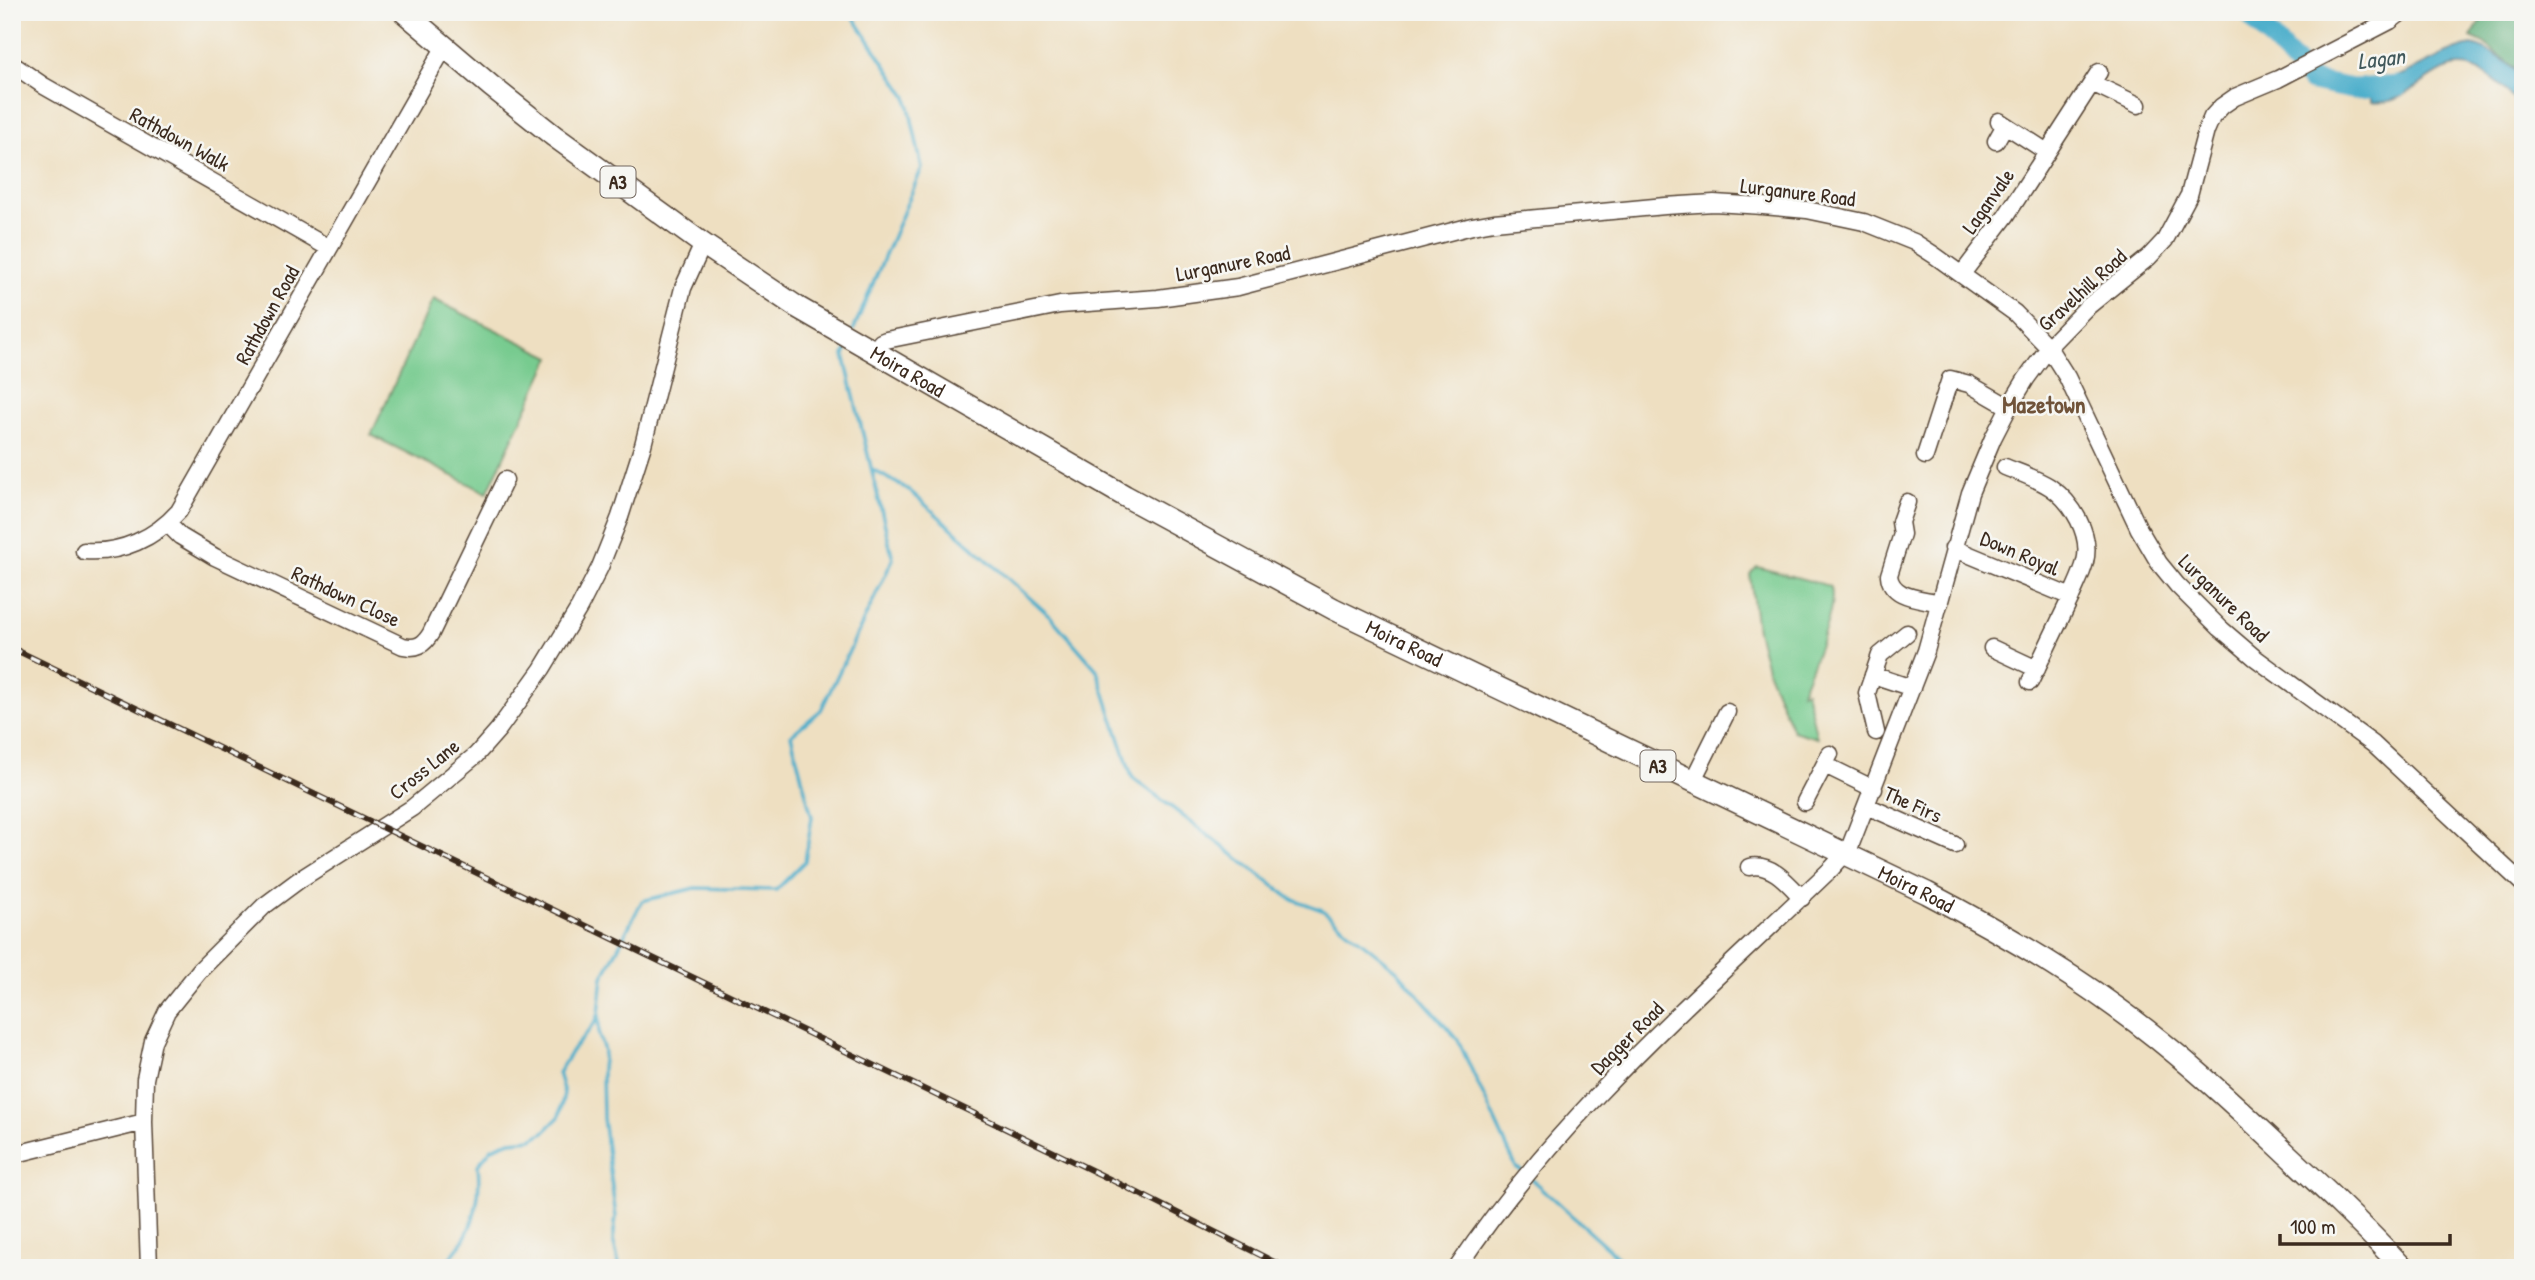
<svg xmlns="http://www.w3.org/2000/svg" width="2535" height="1280" font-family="'Patrick Hand',sans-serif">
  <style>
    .green { fill: #77cb8f; stroke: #597a56; stroke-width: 2 }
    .forest { fill: #61af7a; stroke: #4e6c4c; stroke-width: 2 }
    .water { fill: #4caecb; stroke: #446c74; stroke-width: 2 }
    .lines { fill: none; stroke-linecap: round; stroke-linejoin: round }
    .stream { stroke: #4caecb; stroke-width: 3.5 }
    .river { stroke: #4caecb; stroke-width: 21 }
    .minor-casing { stroke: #564536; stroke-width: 19 }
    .highway-casing { stroke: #564536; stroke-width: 24 }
    .minor { stroke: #fff; stroke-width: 16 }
    .highway { stroke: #fff; stroke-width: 21 }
    .rail-casing { stroke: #3b2a1e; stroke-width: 6 }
    .rail { stroke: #f6f6f2; stroke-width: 3.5; stroke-dasharray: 10; stroke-linecap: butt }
    .labels { text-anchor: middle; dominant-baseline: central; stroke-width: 5; stroke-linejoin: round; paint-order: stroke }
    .shield { fill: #f6f6f2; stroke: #73675e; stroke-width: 2 }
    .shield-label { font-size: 19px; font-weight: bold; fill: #3b2a1e }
    .street-label { font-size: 21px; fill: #3b2a1e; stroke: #f6f6f2 }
    .water-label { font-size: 23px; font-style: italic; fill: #41585b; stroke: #f6f6f2 }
    .quarter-label { font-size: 24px; font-weight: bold; fill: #705339; stroke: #f6f6f2 }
  </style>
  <rect width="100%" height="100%" fill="#f6f6f2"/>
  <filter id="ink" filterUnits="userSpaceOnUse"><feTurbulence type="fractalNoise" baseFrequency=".0143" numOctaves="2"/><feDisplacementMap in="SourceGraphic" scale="14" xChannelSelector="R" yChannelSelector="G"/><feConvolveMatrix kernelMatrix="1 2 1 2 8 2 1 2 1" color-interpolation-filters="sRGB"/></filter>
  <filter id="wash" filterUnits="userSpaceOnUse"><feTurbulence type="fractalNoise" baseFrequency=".00686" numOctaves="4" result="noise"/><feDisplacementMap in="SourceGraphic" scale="28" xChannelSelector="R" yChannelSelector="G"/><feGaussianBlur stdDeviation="1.57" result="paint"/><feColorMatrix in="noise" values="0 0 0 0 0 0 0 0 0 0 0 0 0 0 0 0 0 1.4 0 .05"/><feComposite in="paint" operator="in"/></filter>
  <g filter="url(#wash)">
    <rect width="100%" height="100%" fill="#eedfc1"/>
    <!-- green -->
    <path class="green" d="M433 299 551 357 487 493 371 435Z
      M1757 567 1830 586C1840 604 1809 672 1801 692L1806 691 1817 738 1793 731 1768 672 1757 631 1750 574Z"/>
    <!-- forest -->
    <path class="forest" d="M2486 12H2523V75L2484 43 2471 37Z"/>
    <!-- water -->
    <path class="water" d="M2472 45C2489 49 2519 66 2523 85 2524 93 2523 104 2523 113 2512 96 2502 86 2485 74 2438 44 2417 109 2371 102V82C2408 80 2436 52 2472 45Z"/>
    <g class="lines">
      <!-- stream -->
      <path class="stream" d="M850 12 907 97 922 168 853 331
        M873 470 909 490 1050 616 1097 670 1132 777 1290 898 1322 910 1397 970 1458 1040 1516 1167 1524 1173
        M1530 1178 1630 1268
        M439 1268C471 1242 482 1204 478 1165L492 1148 510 1141 532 1139 544 1132 559 1117 564 1093 558 1073 571 1052 595 1023 598 1016
        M620 1268 613 1240 616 1217 603 1118 602 1069 604 1051 599 1035V1014L603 977 642 901 695 888 776 890 805 861 812 817 791 735 821 710 893 559 844 355 848 345"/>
      <!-- river -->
      <path class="river" d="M2247 12 2312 81 2353 89 2399 86"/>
    </g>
  </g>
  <g filter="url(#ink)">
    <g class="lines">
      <defs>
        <path id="minor" d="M12 64 44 86 329 248
          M2092 83 2138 105
          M1999 121 2047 152
          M1996 141 2005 125
          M1962 274 2006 216 2099 72
          M874 351 881 342 886 340 1060 305 1158 298 1238 287 1472 226 1494 222 1665 206 1714 203 1763 206 1807 210 1864 222 1914 242 1934 255 2015 313 2048 347 2067 377 2139 529 2159 563 2177 585 2220 628 2254 657 2373 744 2523 884
          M1925 456 1950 379 1969 384 2009 407
          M1907 502 1900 522 1902 534 1889 575C1891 599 1922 598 1940 603
          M168 524 180 536 215 557 403 646C417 649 424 645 431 633L505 480
          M1953 548 2071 597C2076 585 2082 574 2085 562 2092 534 2072 502 2050 487 2036 478 2020 473 2005 467
          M84 551C121 554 155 538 179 511L445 46
          M1992 648 2037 669
          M1873 675 1912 688
          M2030 682 2071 597
          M1876 732 1867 693 1880 655 1907 633
          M1825 765 1874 789
          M1692 782 1727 712
          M1805 802 1830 754
          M1867 806 1955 845
          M1749 867C1771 862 1788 883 1802 898
          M12 1155 144 1122
          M149 1268 144 1122 145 1079 153 1041 167 1011 200 970 264 906 299 880 412 808 476 755 498 730 542 669 579 608 600 567 620 517 643 445 683 288 703 244
          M1457 1268C1559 1115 1701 994 1832 868L1849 849 1926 651 1970 493 1993 438 2009 407 2026 379 2053 342 2086 308 2149 257 2165 240 2189 195 2206 131 2212 117 2222 106 2235 97 2278 79 2390 21 2402 12"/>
        <g id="highway">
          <path id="s1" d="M404 12 491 86 554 136 703 244 797 307 1125 496 1334 609 1927 893C1992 927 2057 964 2117 1008 2173 1048 2224 1095 2274 1142 2318 1183 2362 1224 2403 1268"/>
        </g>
      </defs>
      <!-- minor casing -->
      <use href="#minor" class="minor-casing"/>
      <!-- highway casing -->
      <use href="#highway" class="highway-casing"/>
      <!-- minor -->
      <use href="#minor" class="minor"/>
      <!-- highway -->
      <use href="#highway" class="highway"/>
      <defs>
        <path id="rail" d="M12 648 1122 1185 1286 1268"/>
      </defs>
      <!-- rail casing -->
      <use href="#rail" class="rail-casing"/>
      <!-- rail -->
      <use href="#rail" class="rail"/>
    </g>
  </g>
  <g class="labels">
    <!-- shield labels -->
    <g class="shield">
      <rect x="600.5" y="166.5" width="35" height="31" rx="5"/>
      <rect x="1640.5" y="750.5" width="35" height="31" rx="5"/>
    </g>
    <g class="shield-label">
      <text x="618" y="182">A3</text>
      <text x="1658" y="766">A3</text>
    </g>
    <!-- street labels -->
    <g class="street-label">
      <text transform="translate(180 139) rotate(29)">Rathdown Walk</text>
      <text transform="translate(1798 192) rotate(7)">Lurganure Road</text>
      <text transform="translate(1988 201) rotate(-55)">Laganvale</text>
      <text transform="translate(1233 263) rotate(-11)">Lurganure Road</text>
      <text transform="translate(2082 290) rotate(-42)">Gravelhill Road</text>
      <text transform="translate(267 315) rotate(-61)">Rathdown Road</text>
      <text stroke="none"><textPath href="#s1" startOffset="620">Moira Road</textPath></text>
      <text transform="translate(2020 553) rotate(23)">Down Royal</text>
      <text transform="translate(346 596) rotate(25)">Rathdown Close</text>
      <text transform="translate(2224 598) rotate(44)">Lurganure Road</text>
      <text stroke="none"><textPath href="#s1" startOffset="1186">Moira Road</textPath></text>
      <text transform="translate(424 769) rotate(-39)">Cross Lane</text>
      <text transform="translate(1913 804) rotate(24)">The Firs</text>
      <text stroke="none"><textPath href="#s1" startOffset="1754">Moira Road</textPath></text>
      <text transform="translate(1627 1038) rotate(-45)">Dagger Road</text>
    </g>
    <!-- water labels -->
    <g class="water-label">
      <text transform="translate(2381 58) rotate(-7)">Lagan</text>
    </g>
    <!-- quarter labels -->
    <g class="quarter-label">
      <text x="2044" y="404">Mazetown</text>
    </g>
  </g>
  <!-- margin -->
  <rect width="2535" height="1280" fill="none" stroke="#f6f6f2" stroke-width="42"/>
  <!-- scale -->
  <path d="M2280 1234v10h170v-10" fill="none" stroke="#3b2a1e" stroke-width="3.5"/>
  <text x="2290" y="1234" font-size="21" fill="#3b2a1e" stroke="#f6f6f2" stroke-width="5" paint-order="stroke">100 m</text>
</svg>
